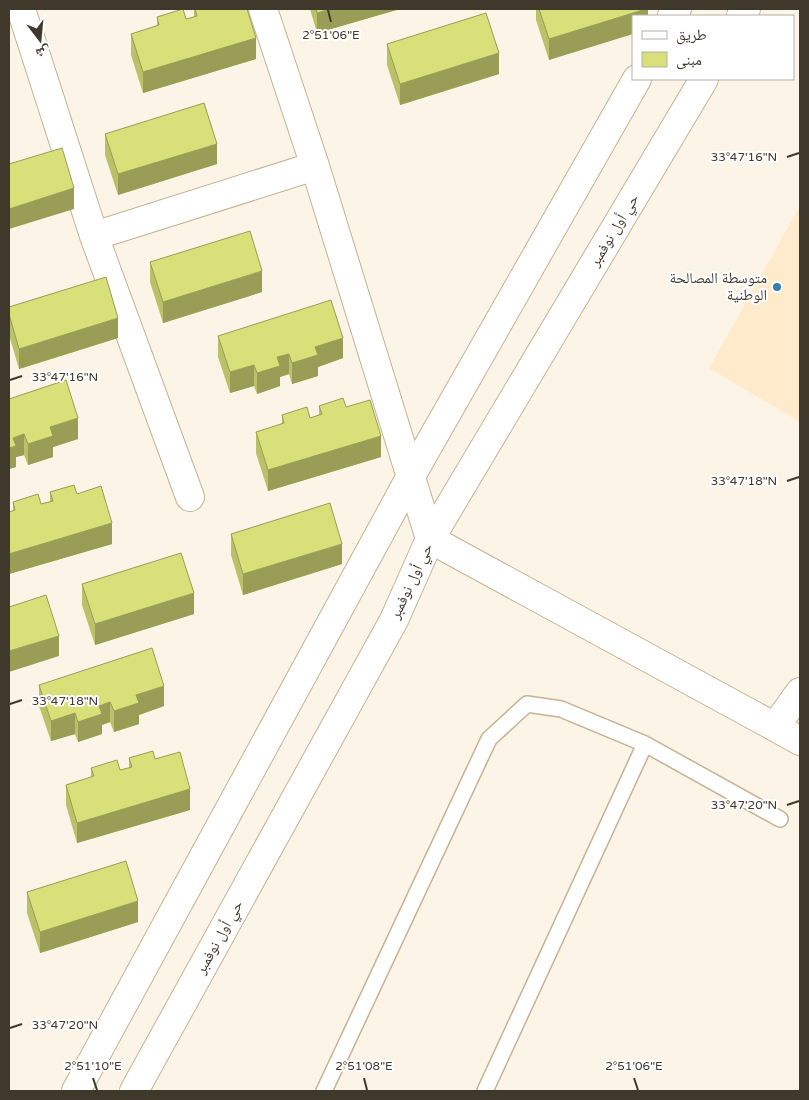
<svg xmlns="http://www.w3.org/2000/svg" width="809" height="1100" font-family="'Varela Round','Noto Naskh Arabic',sans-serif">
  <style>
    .built { fill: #ffebcb }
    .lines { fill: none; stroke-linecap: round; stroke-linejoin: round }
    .service-casing { stroke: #c6b292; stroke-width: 18 }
    .minor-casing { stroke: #c6b292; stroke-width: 30 }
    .tertiary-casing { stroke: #c6b292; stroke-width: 30 }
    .service { stroke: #fff; stroke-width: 15 }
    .minor { stroke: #fff; stroke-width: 28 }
    .tertiary { stroke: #fff; stroke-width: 28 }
    .wall { fill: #bbc168 }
    .shaded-wall { fill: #999d55 }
    .building { fill: #dae079; stroke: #999d55 }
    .ticks { fill: none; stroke: #40382b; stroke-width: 2 }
    .poi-dot { fill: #337db1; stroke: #fff; stroke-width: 2 }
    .labels { text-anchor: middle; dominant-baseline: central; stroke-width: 4; stroke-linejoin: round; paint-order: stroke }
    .street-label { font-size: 15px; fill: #40382b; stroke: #fff }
    .poi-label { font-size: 15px; fill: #40382b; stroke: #fff; text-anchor: end }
    .ticks-label { font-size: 12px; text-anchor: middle; fill: #40382b; stroke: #fff; stroke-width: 4; stroke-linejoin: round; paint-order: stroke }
  </style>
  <rect width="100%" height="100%" fill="#fcf4e7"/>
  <!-- built -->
  <path class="built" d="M800 206V422L709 368Z"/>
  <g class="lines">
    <defs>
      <path id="service" d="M324 1091 489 739 527 704 561 709 645 744 780 819
        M485 1091 645 744"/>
      <path id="minor" d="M21 9 94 236 190 497
        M263 9 315 166 430 539 775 727
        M94 236 315 166
        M800 692 775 727 800 741"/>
      <path id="tertiary" d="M672 16 677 9
        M741 16 746 9
        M76 1091 411 476 637 79
        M134 1091 394 620 430 539 704 79"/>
    </defs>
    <!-- service casing -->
    <use href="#service" class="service-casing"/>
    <!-- minor casing -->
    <use href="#minor" class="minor-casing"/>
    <!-- tertiary casing -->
    <use href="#tertiary" class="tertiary-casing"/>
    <!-- service -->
    <use href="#service" class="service"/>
    <!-- minor -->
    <use href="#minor" class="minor"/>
    <!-- tertiary -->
    <use href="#tertiary" class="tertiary"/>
  </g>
  <!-- wall -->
  <path class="wall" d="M194 9 256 59 143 93 131 55V34L157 26V17L186 19 194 17Z
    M310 9H400L317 33Z
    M536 9H648V16L549 60 536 20Z
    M387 44 499 74 400 105 387 65Z
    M105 134 217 164 118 195 105 155Z
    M150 262 262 292 163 323 150 282Z
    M9 307 118 338 19 369 9 335Z
    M218 336 343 358 318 367V376L292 384 289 374 280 377V386L257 394 254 386 230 393 218 357Z
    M9 399 78 439 53 447V457L28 465 24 455 16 457V467L9 469Z
    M319 406 346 407 381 457 268 491 256 453V432L282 424V415L310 418 319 415Z
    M50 492 77 494 112 544 9 574V512L13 511V502L41 504 50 502Z
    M231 534 342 564 243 595 231 555Z
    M82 584 194 614 95 645 82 605Z
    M39 685 164 706 139 715V724L114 732 110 722 102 725V734L78 742 75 734 51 741 39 706Z
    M129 758 155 759 190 810 77 843 66 805V785L91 777V768L120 770 129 768Z
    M27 892 138 922 40 953 27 913Z"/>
  <!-- shaded-wall -->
  <path class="shaded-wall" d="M330 9H400L317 33V13Z
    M646 9H648V16H633V34L549 60V39Z
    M256 38V59L143 93V72Z
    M499 53V74L400 105V84Z
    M217 144V164L118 195V174Z
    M74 188V209L9 229V209Z
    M262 271V292L163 323V302Z
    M118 318V338L19 369V349Z
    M343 338V358L318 367V376L292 384V363L315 347Z
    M289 354V374L280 377V386L257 394V373L277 357Z
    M254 365V386L230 393V372Z
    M78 418V439L53 447V457L28 465V444L50 427Z
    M24 434V455L16 457V467L9 469V448L13 438Z
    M381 436V457L268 491V470Z
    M112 523V544L9 574V554Z
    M342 544V564L243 595V574Z
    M194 593V614L95 645V624Z
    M59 636V656L9 672V651Z
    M164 686V706L139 715V724L114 732V711L136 695Z
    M110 702V722L102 725V734L78 742V722L99 706Z
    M75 713V734L51 741V721Z
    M190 789V810L77 843V823Z
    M138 901V922L40 953V932Z"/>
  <!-- building -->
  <path class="building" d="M183 9 186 19 197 16 195 9H247L256 38 143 72 131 34 159 25 157 17Z
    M316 9H330L317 13Z
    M539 9H646L549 39Z
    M486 13 499 53 400 84 387 44Z
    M204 103 217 144 118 174 105 134Z
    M62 148 74 188 9 209V164Z
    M250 231 262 271 163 302 150 262Z
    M106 277 118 318 19 349 9 314V307Z
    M331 300 343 338 315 347 318 355 292 363 289 354 277 357 280 366 257 373 254 365 230 372 218 336Z
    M66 380 78 418 50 427 53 436 28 444 24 434 13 438 16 446 9 448V399Z
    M343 398 346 407 370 400 381 436 268 470 256 432 284 423 282 415 307 407 310 418 322 414 319 406Z
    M74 485 77 494 101 486 112 523 9 554V512L15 510 13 502 38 494 41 504 53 501 50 492Z
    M330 503 342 544 243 574 231 534Z
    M181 553 194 593 95 624 82 584Z
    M46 595 59 636 9 651V607Z
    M152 648 164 686 136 695 139 703 114 711 110 702 99 706 102 714 78 722 75 713 51 721 39 685Z
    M153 751 155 759 180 752 190 789 77 823 66 785 94 776 91 768 117 760 120 770 132 767 129 758Z
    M126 861 138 901 40 932 27 892Z"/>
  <!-- ticks -->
  <path class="ticks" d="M328 10 331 22M787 157 799 153M10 380 22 376M787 481 799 477M10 704 22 700M787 805 799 801M10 1028 22 1024M93 1078 97 1090M364 1078 367 1090M634 1078 638 1090"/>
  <!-- markers -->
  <circle class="poi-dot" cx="777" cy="287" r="5"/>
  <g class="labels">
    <!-- street labels -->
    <g class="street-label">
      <text transform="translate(614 230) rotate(-59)">حي أول نوفمبر</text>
      <text transform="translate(411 581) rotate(-65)">حي أول نوفمبر</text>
      <text transform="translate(219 937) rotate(-61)">حي أول نوفمبر</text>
    </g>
    <!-- poi labels -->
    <g class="poi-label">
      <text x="767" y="278">متوسطة المصالحة<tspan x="767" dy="17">الوطنية</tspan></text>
    </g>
  </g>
  <g class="ticks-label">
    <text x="331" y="39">2°51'06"E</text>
    <text x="744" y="161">33°47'16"N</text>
    <text x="65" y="381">33°47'16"N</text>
    <text x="744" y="485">33°47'18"N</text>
    <text x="65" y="705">33°47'18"N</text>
    <text x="744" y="809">33°47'20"N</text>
    <text x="65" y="1029">33°47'20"N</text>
    <text x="93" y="1070">2°51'10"E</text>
    <text x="364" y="1070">2°51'08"E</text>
    <text x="634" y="1070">2°51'06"E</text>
  </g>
  <!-- border -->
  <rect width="809" height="1100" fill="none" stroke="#40382b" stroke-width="20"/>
  <!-- legend -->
  <rect x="632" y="15" width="162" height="65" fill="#ffffff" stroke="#b3afaa"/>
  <rect x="642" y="31" width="25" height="8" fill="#ffffff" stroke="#b3afaa"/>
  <text x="676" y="40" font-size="15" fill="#40382b">طريق</text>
  <rect x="642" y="52" width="25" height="15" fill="#dae079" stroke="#b3afaa"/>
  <text x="676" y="65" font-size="15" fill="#40382b">مبنى</text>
  <!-- north arrow -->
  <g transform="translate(40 40) rotate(164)" stroke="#ffffff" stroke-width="4" paint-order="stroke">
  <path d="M0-4L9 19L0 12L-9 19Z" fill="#40382b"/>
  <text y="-8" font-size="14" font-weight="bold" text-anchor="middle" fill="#40382b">ش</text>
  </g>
</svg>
